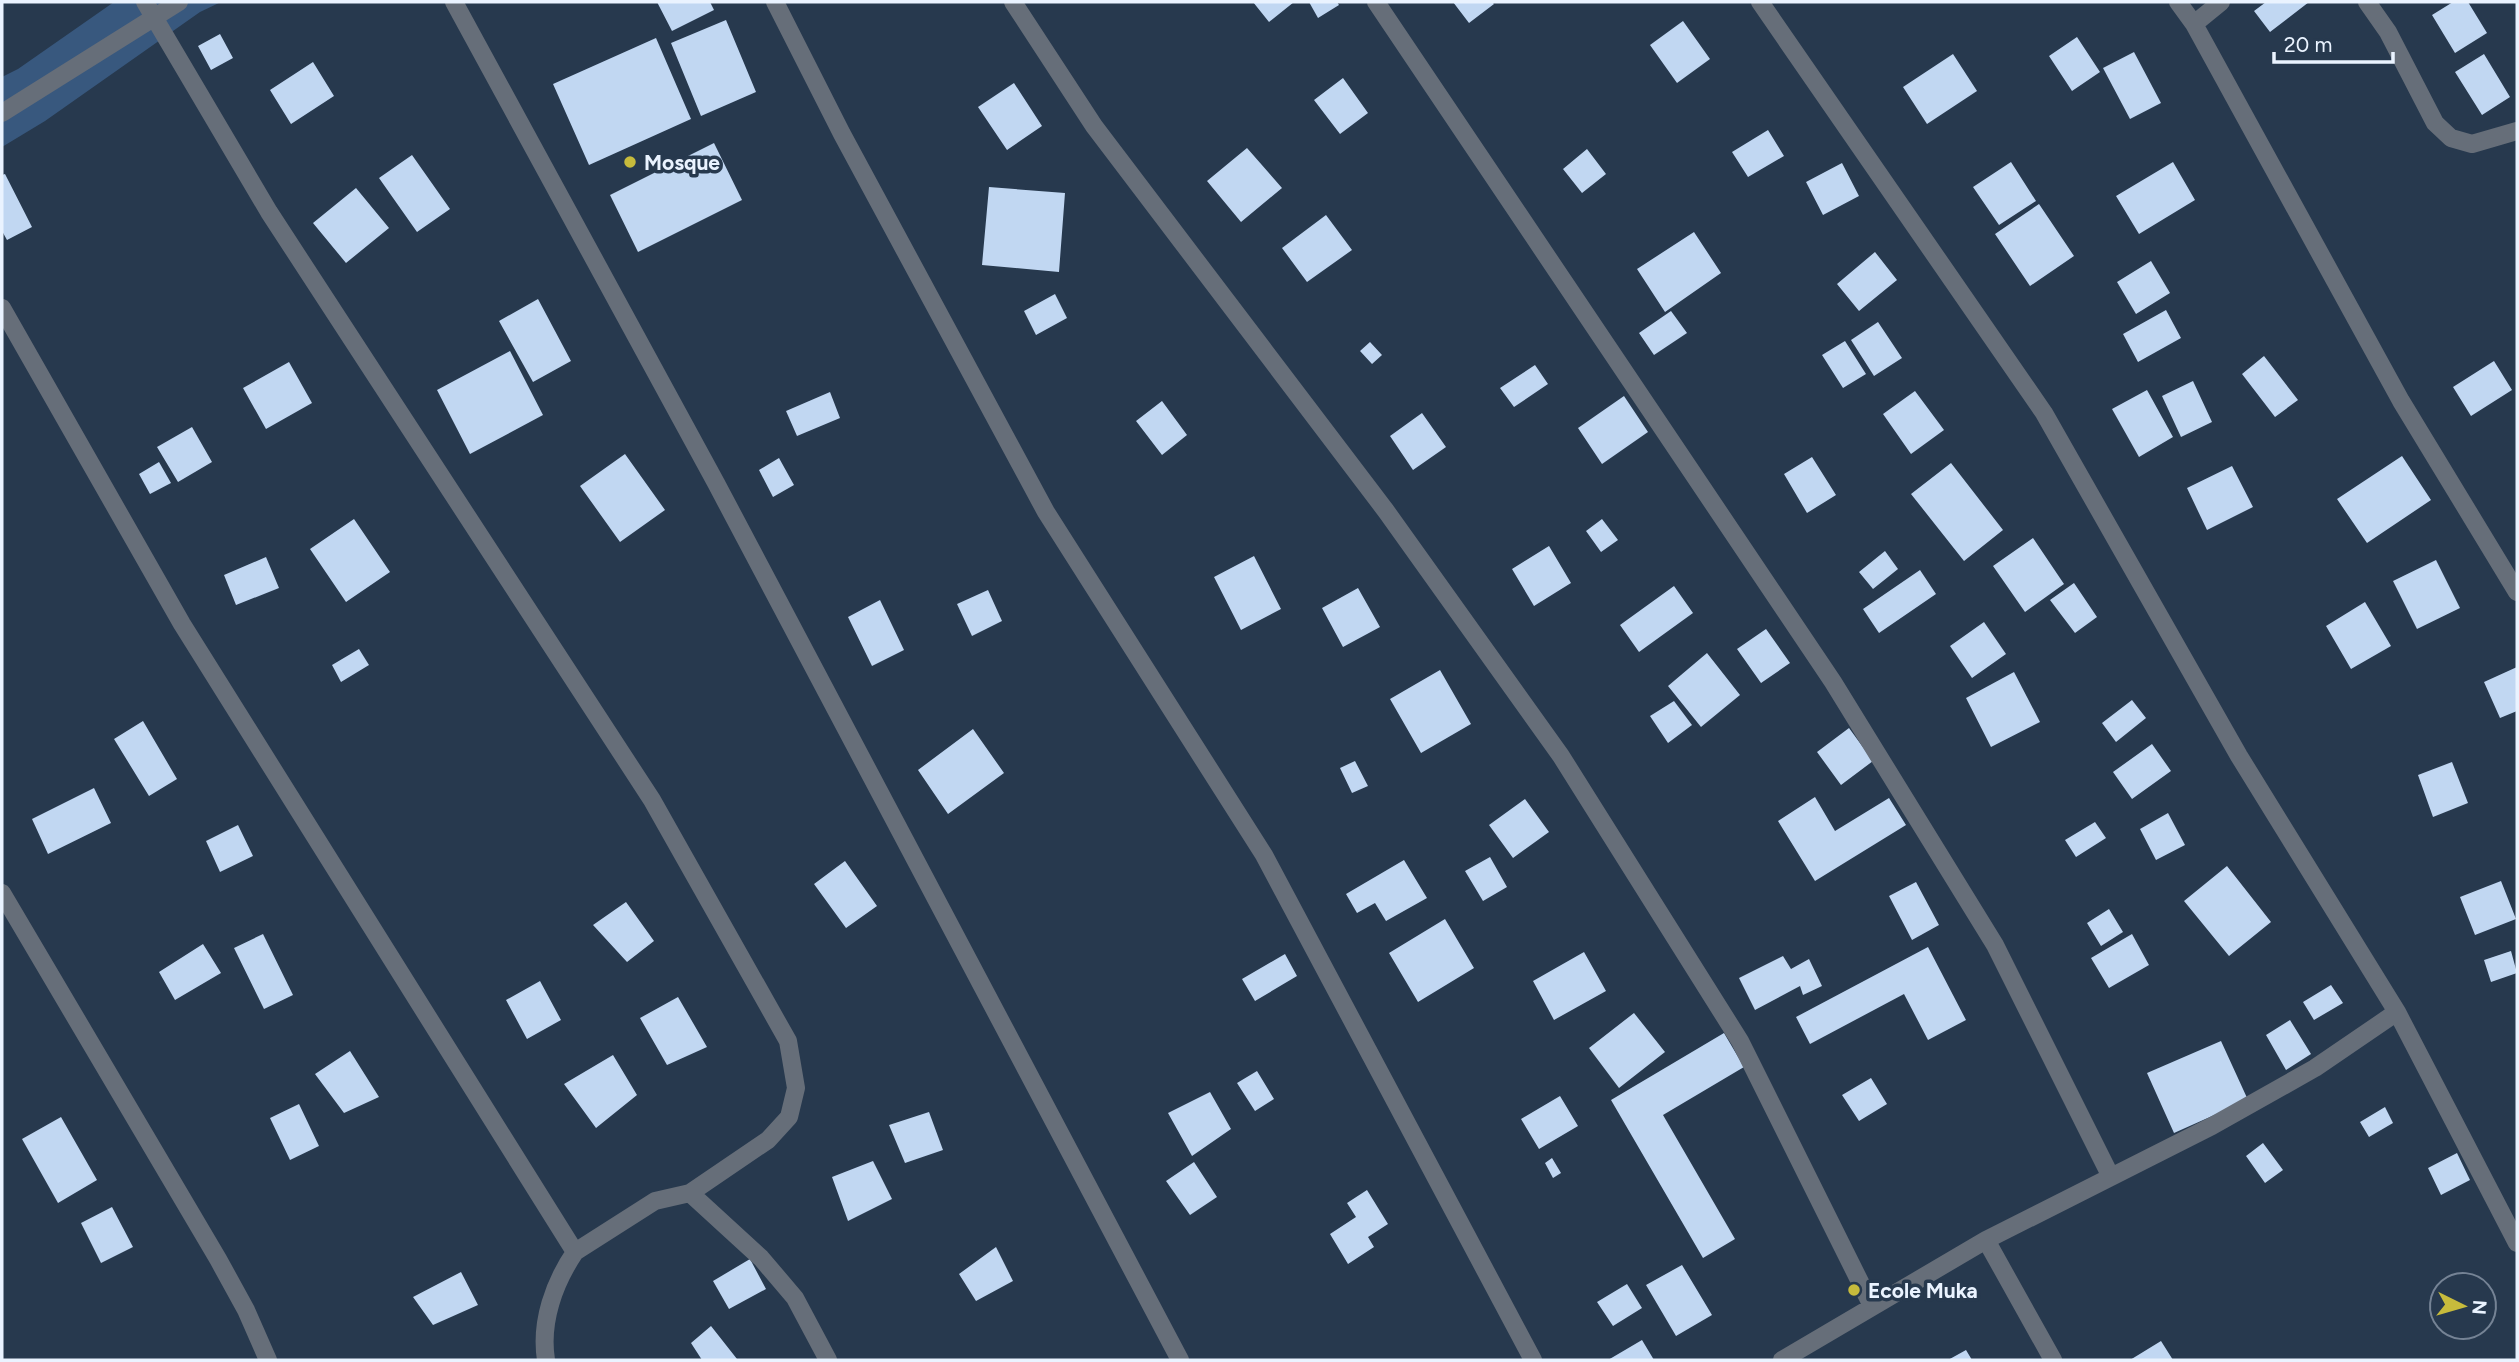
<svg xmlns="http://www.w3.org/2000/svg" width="2519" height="1362" font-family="Figtree,sans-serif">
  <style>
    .green { fill: #38587e }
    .building { fill: #c1d7f2 }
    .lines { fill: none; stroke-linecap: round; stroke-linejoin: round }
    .street { stroke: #666e79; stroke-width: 18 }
    .poi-dot { fill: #c7bb3c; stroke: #27394e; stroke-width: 2.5 }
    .labels { text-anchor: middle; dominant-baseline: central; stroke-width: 7; stroke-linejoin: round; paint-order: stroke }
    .poi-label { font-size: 21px; font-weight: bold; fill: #eaf3ff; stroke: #27394e; text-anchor: start }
  </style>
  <rect width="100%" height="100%" fill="#27394e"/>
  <!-- green -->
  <path class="green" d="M114 2H221L200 12 45 121 2 147V77L18 69Z"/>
  <!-- building -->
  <path class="building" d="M657 2H710L714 10 672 31Z
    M1253 2H1294L1269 22Z
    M1309 2H1337L1339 5 1318 18Z
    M1453 2H1492L1494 4 1469 23Z
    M2266 2H2309L2270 32 2254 11Z
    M2453 2H2468L2487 33 2455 53 2432 15Z
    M726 20 756 92 701 116 671 43Z
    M1683 21 1710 59 1677 83 1650 45Z
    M220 34 233 58 211 70 198 46Z
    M2077 37 2100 72 2072 91 2049 56Z
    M656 38 691 119 589 165 553 84Z
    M2134 52 2161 103 2130 119 2103 68Z
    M1953 54 1977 91 1927 124 1903 87Z
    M2484 54 2510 97 2482 115 2455 72Z
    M313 62 334 96 291 124 270 90Z
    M1343 78 1368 113 1340 134 1314 100Z
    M1014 83 1042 126 1007 150 978 107Z
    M1768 130 1784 156 1748 177 1732 152Z
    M714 143 742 200 638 252 610 195Z
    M1247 148 1282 188 1241 222 1207 181Z
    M1587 149 1606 174 1582 193 1563 169Z
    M412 155 450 209 417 232 379 178Z
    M2011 162 2036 201 1999 225 1973 187Z
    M2173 162 2195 200 2139 234 2116 196Z
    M1842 163 1859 196 1823 215 1806 182Z
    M5 174 32 227 7 240 2 231V175Z
    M989 187 1065 193 1059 272 982 265Z
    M356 188 389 228 346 263 313 223Z
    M2039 204 2074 256 2030 286 1995 234Z
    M1326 215 1352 250 1307 282 1282 248Z
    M1694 232 1721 273 1665 312 1637 269Z
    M1875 252 1897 280 1859 311 1837 284Z
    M2151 261 2170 293 2136 314 2117 282Z
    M1055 294 1067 318 1036 335 1024 311Z
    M538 299 571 361 533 382 499 321Z
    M2166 310 2181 338 2138 362 2123 334Z
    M1671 311 1687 333 1654 355 1639 333Z
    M1878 322 1902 358 1874 376 1851 340Z
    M1845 341 1866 374 1843 388 1822 355Z
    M1370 342 1382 355 1372 364 1360 351Z
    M510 351 543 415 470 454 437 390Z
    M2264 356 2298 400 2275 417 2242 374Z
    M2494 361 2512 390 2471 416 2453 387Z
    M289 362 312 403 266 429 243 388Z
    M1535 365 1548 384 1514 407 1500 388Z
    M2193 381 2212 422 2181 437 2162 396Z
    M2147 390 2173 437 2139 457 2112 409Z
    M1915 391 1944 430 1911 454 1883 414Z
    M830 392 840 418 797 436 786 411Z
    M1624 396 1648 432 1602 464 1578 428Z
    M1162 401 1187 435 1162 455 1136 421Z
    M1422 413 1446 447 1413 470 1390 436Z
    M192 427 212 462 178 482 157 447Z
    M625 454 665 510 620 542 580 486Z
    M2402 456 2431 500 2367 543 2337 499Z
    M1812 457 1836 495 1807 513 1784 474Z
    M779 458 794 485 773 497 759 470Z
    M159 462 171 483 150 494 139 474Z
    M1951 463 2003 530 1964 561 1911 494Z
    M2232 466 2253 507 2207 530 2187 488Z
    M354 519 390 572 346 602 310 549Z
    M1602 519 1618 540 1601 552 1586 531Z
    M2033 538 2064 584 2025 612 1993 566Z
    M1549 546 1571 583 1534 606 1512 569Z
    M1885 551 1898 569 1873 589 1859 572Z
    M1254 556 1281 609 1241 630 1214 577Z
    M266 557 279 588 236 605 224 575Z
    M2436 560 2460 608 2417 629 2393 581Z
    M1920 570 1936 594 1879 633 1863 609Z
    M2074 583 2097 617 2075 633 2050 600Z
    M1674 586 1693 613 1639 652 1620 625Z
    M1358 588 1380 627 1343 647 1322 608Z
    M988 590 1002 621 972 636 957 604Z
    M880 600 904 650 872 666 848 617Z
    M2365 602 2391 646 2351 669 2326 626Z
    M1984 622 2006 654 1972 678 1950 646Z
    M1766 629 1790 663 1761 683 1737 649Z
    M359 649 369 665 341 682 332 665Z
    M1707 653 1740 695 1701 727 1668 686Z
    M2517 667V711L2500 718 2484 682Z
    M1440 670 1471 724 1421 753 1390 699Z
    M2014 672 2040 722 1991 747 1966 698Z
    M2132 700 2146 718 2116 742 2102 723Z
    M1674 701 1692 725 1668 743 1650 716Z
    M143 721 177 779 149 796 114 739Z
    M1849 728 1873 761 1841 785 1817 752Z
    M973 729 1004 773 948 814 918 770Z
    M2152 744 2171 771 2132 799 2113 772Z
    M1355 761 1368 786 1352 793 1340 768Z
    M2452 762 2468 803 2433 817 2418 775Z
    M94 788 111 823 48 854 32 819Z
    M1815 797 1835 831 1889 798 1906 825 1815 881 1778 821Z
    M1525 799 1549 832 1513 858 1489 825Z
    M2168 813 2185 845 2156 860 2140 829Z
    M2095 822 2106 838 2076 857 2065 840Z
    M238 825 253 856 220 872 206 841Z
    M1490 857 1507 887 1483 901 1465 871Z
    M1404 860 1427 898 1386 921 1375 903 1357 913 1346 894Z
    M845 861 877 906 846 928 814 884Z
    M2227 866 2271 922 2229 956 2184 901Z
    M2501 881 2516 919 2475 935 2460 897Z
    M1916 882 1939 925 1912 940 1889 896Z
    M626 902 654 941 627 962 593 925Z
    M2109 909 2123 932 2101 946 2087 923Z
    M1445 919 1474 968 1418 1002 1389 953Z
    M263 934 293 995 264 1009 234 948Z
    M2132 934 2149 965 2109 988 2091 958Z
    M203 944 221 973 175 1000 159 972Z
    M1928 947 1966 1020 1928 1040 1904 994 1810 1044 1796 1017Z
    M2511 951 2517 973 2491 982 2484 960Z
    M1584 952 1606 991 1554 1020 1533 981Z
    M1285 954 1297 976 1255 1001 1242 979Z
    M1783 956 1791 969 1809 959 1822 986 1803 995 1800 986 1755 1010 1739 978Z
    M540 981 561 1020 527 1039 506 1000Z
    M2331 985 2343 1003 2314 1020 2303 1002Z
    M678 997 707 1047 667 1065 640 1018Z
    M1634 1013 1665 1052 1619 1088 1589 1048Z
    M2290 1020 2311 1054 2286 1070 2266 1035Z
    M1724 1033 1744 1067 1663 1115 1735 1239 1703 1258 1611 1100Z
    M2221 1041 2248 1100 2174 1133 2147 1073Z
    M350 1051 379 1097 344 1113 315 1074Z
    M613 1055 637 1095 596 1128 564 1084Z
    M1257 1071 1274 1099 1255 1111 1237 1083Z
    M1871 1078 1887 1104 1859 1121 1842 1095Z
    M1210 1092 1231 1129 1192 1156 1168 1113Z
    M1560 1096 1578 1126 1539 1149 1521 1119Z
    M299 1104 319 1146 290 1160 270 1118Z
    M2385 1107 2393 1123 2369 1137 2360 1122Z
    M929 1112 943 1150 905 1163 889 1125Z
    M61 1117 97 1180 58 1203 22 1139Z
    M2263 1143 2283 1170 2265 1183 2246 1156Z
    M2457 1153 2470 1180 2441 1195 2428 1168Z
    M1552 1158 1561 1173 1553 1178 1545 1163Z
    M873 1161 892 1199 848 1221 832 1177Z
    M1194 1162 1217 1197 1190 1215 1166 1181Z
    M1367 1190 1388 1224 1368 1237 1374 1247 1348 1264 1330 1234 1356 1217 1347 1203Z
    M112 1207 133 1247 101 1263 81 1223Z
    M996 1247 1013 1281 976 1301 959 1274Z
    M750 1259 766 1289 729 1309 713 1281Z
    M1682 1265 1712 1315 1676 1336 1646 1285Z
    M461 1272 478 1305 433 1325 413 1297Z
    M1627 1284 1642 1308 1613 1326 1597 1302Z
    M711 1326 737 1359 736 1360H702L691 1343Z
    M1642 1340 1654 1360H1608Z
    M2161 1341 2173 1360H2130Z
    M1966 1350 1972 1360H1948Z"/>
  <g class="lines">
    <!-- street -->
    <path class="street" d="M145 2 269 212 652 800 788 1041 796 1088 789 1117 768 1140 690 1193
      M454 2 716 483 1180 1360
      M775 2 842 134 1046 512 1264 855 1533 1360
      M1013 2 1094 126 1386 511 1561 756 1740 1041 1872 1306
      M1376 2 1833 682 1995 945 2110 1175
      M1760 2 2044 413 2239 756 2397 1012 2517 1243
      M2178 2 2194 24 2401 401 2517 592
      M2367 2 2388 32 2435 123 2451 138 2472 144 2517 131
      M2194 24 2221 2
      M2 113 179 2
      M2 308 182 624 575 1252 655 1201 690 1193 761 1258 795 1298 828 1360
      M2 893 218 1259 246 1310 268 1360
      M1986 1240 2053 1360
      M546 1360C540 1322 554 1283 575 1252
      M1782 1360 1986 1240 2212 1126 2315 1068 2397 1012"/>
  </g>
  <!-- markers -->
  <g class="poi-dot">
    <circle cx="630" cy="162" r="7"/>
    <circle cx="1854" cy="1290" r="7"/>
  </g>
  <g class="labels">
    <!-- poi labels -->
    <g class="poi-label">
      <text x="644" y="162">Mosque</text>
      <text x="1868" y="1290">Ecole Muka</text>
    </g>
  </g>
  <!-- border -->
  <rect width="2519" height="1362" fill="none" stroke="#eaf3ff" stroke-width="7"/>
  <!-- north arrow -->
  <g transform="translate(2463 1306) rotate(95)"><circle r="33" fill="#27394e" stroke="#758395" stroke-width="2"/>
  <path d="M0-5L12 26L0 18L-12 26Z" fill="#c7bb3c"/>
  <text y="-10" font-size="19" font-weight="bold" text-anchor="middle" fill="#eaf3ff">N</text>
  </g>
  <!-- scale -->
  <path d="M2274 52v10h119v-10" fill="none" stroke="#eaf3ff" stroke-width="3.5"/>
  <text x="2284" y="52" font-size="21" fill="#eaf3ff" stroke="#27394e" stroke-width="5" paint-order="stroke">20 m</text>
</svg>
